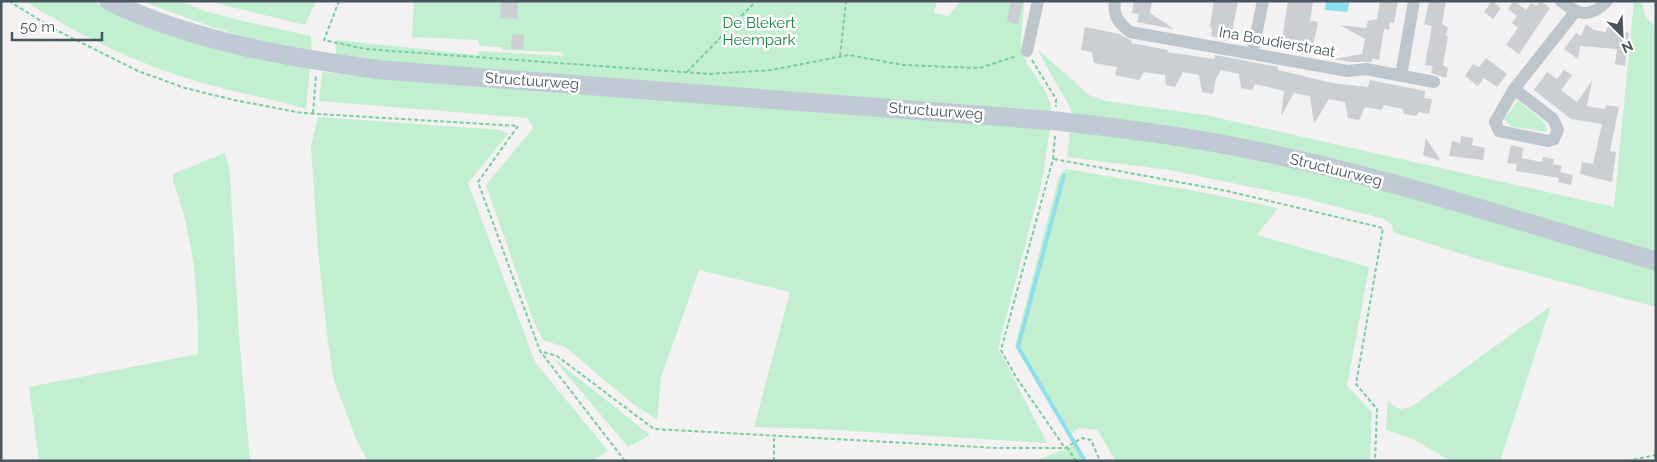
<svg xmlns="http://www.w3.org/2000/svg" width="1657" height="462" font-family="Raleway,sans-serif">
  <style>
    .green { fill: #c1efcf }
    .water { fill: #8fdeeb }
    .lines { fill: none; stroke-linecap: round; stroke-linejoin: round }
    .stream { stroke: #8fdeeb; stroke-width: 4 }
    .building { fill: #cbced3 }
    .path { stroke: #79cd9d; stroke-width: 2; stroke-dasharray: 4 2.5; stroke-linecap: butt }
    .minor { stroke: #bdc6cd; stroke-width: 12 }
    .secondary { stroke: #bfcad4; stroke-width: 19 }
    .labels { text-anchor: middle; dominant-baseline: central; stroke-width: 5; stroke-linejoin: round; paint-order: stroke }
    .park-label { font-size: 15px; fill: #198045; stroke: #fff }
    .street-label { font-size: 15px; fill: #49555e; stroke: #fff }
  </style>
  <rect width="100%" height="100%" fill="#f3f1f1"/>
  <!-- green -->
  <path class="green" d="M25 1H93L116 11 310 68 306 109C271 99 234 92 199 82 137 64 79 35 25 1Z
    M142 1H180L204 11 243 21 311 36 312 53C250 41 200 24 142 1Z
    M208 1H316L305 25Z
    M414 1H937L934 13 948 16 961 1H1024C1024 15 1018 44 1023 55 1031 75 1052 91 1051 113L336 58V40L478 55V51L564 56 562 52 503 50 501 47 479 46 478 40 412 37Z
    M1634 1H1641L1646 18 1656 27V252L1072 116 1071 109 1037 49 1089 95 1105 101 1205 115 1614 207Z
    M322 72 412 81 1050 129 1043 177 998 348 1047 443 820 429 754 427 790 292 699 270 661 377 657 420 632 403 565 347 543 340 534 322 486 185 533 128 528 118 319 101Z
    M1518 101 1543 121 1547 128 1546 132 1510 126 1504 119Z
    M318 117 501 130 508 134 468 183 535 362 608 451 592 461H368L357 441 334 381 328 343 318 251 311 146Z
    M1076 132 1155 141 1349 178 1656 269V307L1484 261 1393 232 1392 225 1384 219 1300 197 1169 170 1067 157 1070 133Z
    M225 153 230 173 239 336 250 461H39L29 387 198 354C198 291 195 242 173 181V174Z
    M1066 169 1206 193 1278 208 1257 235 1369 267 1347 386 1372 412 1370 461H1116L1097 430 1080 428 1068 435 1015 346 1059 176Z
    M1551 306 1500 461H1451L1413 439 1386 430 1388 402 1400 409 1411 407Z
    M553 358 650 435 628 447Z
    M1075 445 1084 461H1037C1040 458 1067 449 1075 445Z"/>
  <!-- water -->
  <path class="water" d="M1326 1H1350L1347 12 1325 10Z"/>
  <g class="lines">
    <!-- stream -->
    <path class="stream" d="M1064 175 1018 347 1085 461"/>
  </g>
  <!-- building -->
  <path class="building" d="M501 1H518L517 19 500 18Z
    M1011 1H1023L1018 24 1007 21Z
    M1134 1H1152L1150 13 1174 29 1137 22 1139 14 1132 13Z
    M1214 1H1238L1232 32H1229L1227 41 1211 36 1212 30 1210 26Z
    M1288 1H1313L1310 21 1318 22 1312 51 1281 45Z
    M1380 1H1398L1394 23 1390 22 1389 30 1384 29 1379 60 1372 58V62H1351L1334 59 1362 54 1365 39 1340 25 1366 28 1368 21 1377 19Z
    M1429 1H1446L1442 24 1448 27 1446 36H1448L1443 65 1448 68 1446 78 1431 73 1433 66 1425 65 1432 26 1424 24Z
    M1492 1 1501 8 1493 19 1484 12Z
    M1514 1 1526 10 1531 3 1537 6 1540 1 1550 8 1519 54 1506 45 1518 28 1512 23 1517 16 1508 9Z
    M1586 24 1594 30 1606 32 1607 27 1624 29 1623 32 1629 33 1625 66 1615 64 1617 49 1580 46 1578 59 1564 49 1576 33 1581 36Z
    M1085 27 1119 34 1132 41 1131 43 1168 50 1167 52 1214 59 1215 55 1278 67V70L1332 83 1368 87 1370 80 1425 91 1424 98 1432 99 1429 114 1419 112 1416 116 1404 114 1403 109 1384 105 1381 110 1365 107 1359 120 1348 118 1345 102 1329 99 1314 124 1310 96 1294 93 1281 116 1284 91 1255 84 1252 90 1241 88 1239 74 1221 70 1216 79 1213 94 1202 92 1199 75 1183 72 1175 87 1166 85 1165 75 1144 72 1139 80 1115 75 1117 67 1094 63 1092 52 1081 50Z
    M512 34 524 35 523 49H511Z
    M1486 58 1507 74 1497 87 1484 78 1478 86 1465 76 1473 64 1479 67Z
    M1564 70 1572 75 1561 90 1577 102 1592 81 1587 106 1605 109 1606 105 1619 107 1610 151 1616 152 1612 182 1580 174 1582 162 1593 164 1602 124 1571 119 1534 90 1547 72 1557 79Z
    M1461 136 1473 138 1472 145 1485 148 1483 160 1449 156 1452 141 1460 143Z
    M1426 138 1441 161 1423 155Z
    M1511 145 1523 148 1522 158 1542 162 1543 157 1554 159 1553 164 1562 166 1560 172 1573 175 1571 185 1558 182 1559 178 1516 171 1517 164 1507 163Z"/>
  <g class="lines">
    <!-- path -->
    <path class="path" d="M9 1 54 29 138 71 185 88 234 100 302 113 518 126 478 182 540 351
      M339 1 324 40 365 49 710 74 771 70 849 55 903 65 980 68 1017 56
      M840 56 846 1
      M1032 60 1056 99V107
      M687 72 756 1
      M313 113 316 76
      M1055 136 1053 159 1001 350 1016 377 1065 448
      M1054 159 1227 191 1383 228 1356 384 1377 409 1375 461
      M1067 447 1076 461
      M625 461 540 351 557 356 654 429 997 448H1065L1082 438 1091 440 1100 461
      M774 461V438
      M1627 461 1656 455"/>
    <!-- minor -->
    <path class="minor" d="M1115 1C1113 17 1118 22 1130 32L1348 71 1366 69 1434 82
      M1561 1C1578 15 1590 19 1607 1
      M1027 51 1038 1
      M1252 54 1263 1
      M1401 76 1414 1
      M1514 89 1553 119 1558 130 1554 139 1548 141 1499 131 1495 122 1514 89 1575 12"/>
    <!-- secondary -->
    <path class="secondary" d="M109 1C191 41 291 58 382 70L1057 121C1117 128 1177 135 1237 147 1379 174 1517 221 1656 261"/>
  </g>
  <g class="labels">
    <!-- park labels -->
    <g class="park-label">
      <text x="759" y="23">De Blekert<tspan x="759" dy="17">Heempark</tspan></text>
    </g>
    <!-- street labels -->
    <g class="street-label">
      <text transform="translate(1277 42) rotate(10)">Ina Boudierstraat</text>
      <text transform="translate(532 81) rotate(4)">Structuurweg</text>
      <text transform="translate(936 111) rotate(4)">Structuurweg</text>
      <text transform="translate(1336 170) rotate(14)">Structuurweg</text>
    </g>
  </g>
  <!-- border -->
  <rect width="1657" height="462" fill="none" stroke="#49555e" stroke-width="5"/>
  <!-- north arrow -->
  <g transform="translate(1622 35) rotate(156)" stroke="#ffffff" stroke-width="4" paint-order="stroke">
  <path d="M0-4L9 19L0 12L-9 19Z" fill="#49555e"/>
  <text y="-8" font-size="14" font-weight="bold" text-anchor="middle" fill="#49555e">N</text>
  </g>
  <!-- scale -->
  <path d="M12 32v8h90v-8" fill="none" stroke="#49555e" stroke-width="2.5"/>
  <text x="20" y="32" font-size="15" fill="#49555e" stroke="#ffffff" stroke-width="4" paint-order="stroke">50 m</text>
</svg>
